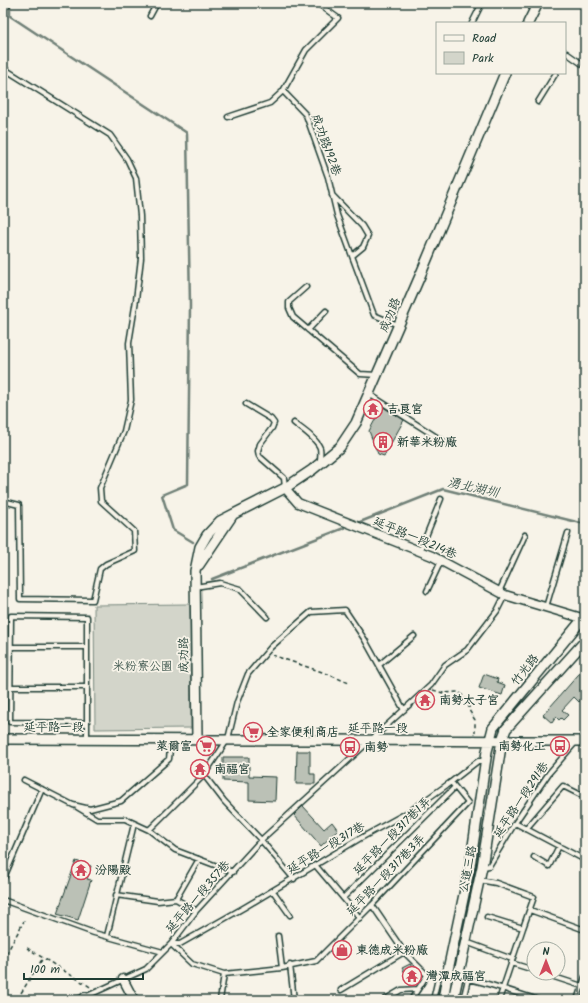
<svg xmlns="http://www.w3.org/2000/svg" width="588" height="1003" font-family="Kalam,'LXGW WenKai TC',sans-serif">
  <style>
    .built { fill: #e5e4d9 }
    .green { fill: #d3d5ca; stroke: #79897f }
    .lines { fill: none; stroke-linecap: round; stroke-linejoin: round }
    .stream { stroke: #6f8077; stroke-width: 2.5 }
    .building { fill: #bbc1b6; stroke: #1f3d34 }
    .service-casing { stroke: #1f3d34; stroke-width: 7 }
    .minor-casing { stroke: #1f3d34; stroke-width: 11 }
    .tertiary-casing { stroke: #1f3d34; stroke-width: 12 }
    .path { stroke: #1f3d34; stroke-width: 1.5; stroke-dasharray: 4 3; stroke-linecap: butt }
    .service { stroke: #f7f3e8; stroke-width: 4 }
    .minor { stroke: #f7f3e8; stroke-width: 8 }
    .tertiary { stroke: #f7f3e8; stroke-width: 9 }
    .labels { text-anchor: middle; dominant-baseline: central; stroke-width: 3.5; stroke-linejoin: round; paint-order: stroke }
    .street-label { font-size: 12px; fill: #1f3d34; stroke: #f7f3e8 }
    .poi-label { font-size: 12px; font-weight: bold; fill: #1f3d34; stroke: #f7f3e8; text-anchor: start }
    .park-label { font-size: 12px; fill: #435b52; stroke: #f7f3e8 }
    .water-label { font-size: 13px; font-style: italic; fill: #405950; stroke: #f7f3e8 }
  </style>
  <rect width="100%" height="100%" fill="#f7f3e8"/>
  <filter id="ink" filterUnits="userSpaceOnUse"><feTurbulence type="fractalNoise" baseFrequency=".025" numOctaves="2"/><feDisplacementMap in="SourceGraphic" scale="8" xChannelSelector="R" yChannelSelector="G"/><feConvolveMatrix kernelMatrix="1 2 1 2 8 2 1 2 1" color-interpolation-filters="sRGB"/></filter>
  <g filter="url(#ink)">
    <!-- built -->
    <path class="built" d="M3 582H4L6 730H3Z"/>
    <!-- green -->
    <path class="green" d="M190 604 191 728 95 729 94 605Z"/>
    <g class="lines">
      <!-- stream -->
      <path class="stream" d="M10 3V16L187 133 190 305 188 484 162 495 173 530 193 542
        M360 522 443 489 585 524
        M212 579 344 528"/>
    </g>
    <!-- building -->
    <path class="building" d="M374 403 382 409 383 407 404 420 384 456 378 454 369 431 376 418 368 412Z
      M585 667V685L580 690 583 693 581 695 584 697 579 702 574 697 562 710 568 715 563 720 561 718 559 720 556 717 552 723 543 715Z
      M484 674 498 679 497 682 505 685 502 695 479 688Z
      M426 694 431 701 424 707 419 700Z
      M297 751H310V774H315V784H296Z
      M223 757H249V776L276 777 275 801 249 800V782L223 781Z
      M303 806 324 829 332 822 338 830 321 846 294 815Z
      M76 861 91 866 87 879 91 880 78 920 57 914Z
      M410 964 419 979 412 984 402 968Z"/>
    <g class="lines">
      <defs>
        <path id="service" d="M317 3 338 18 306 50 283 91 306 115 328 177 337 215 352 256
          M150 16 157 3
          M472 23 482 3
          M565 52 585 66
          M3 68 110 135 127 159 136 178 140 216 141 258 136 300 129 343 131 400 124 431 100 488 101 501 134 531 135 551 106 564 100 569 93 600 20 599 19 505 3 501
          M538 102 556 73
          M228 117 270 103 283 91
          M332 195 362 226 368 236 363 247 352 256 374 315 398 325
          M306 287 289 302V308L293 317 360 374 377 375
          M308 330 326 311
          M369 394 449 445
          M246 404 271 419 274 423 272 428 260 444 258 451 259 456 284 478 285 488
          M294 423C303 430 316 438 320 448 321 452 320 458 320 461
          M420 551 441 499
          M195 587 220 583 240 589 267 617
          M427 591 441 561
          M499 592 525 535
          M546 607 568 533
          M11 647H87
          M379 665 414 636
          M10 687H87
          M87 723 10 722 11 616 87 617C87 657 87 698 87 739
          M204 775 224 801 261 840 294 879
          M24 780 73 805 90 809 121 801 169 759 171 739
          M77 807 97 819H125L149 830 175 850 233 872
          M515 823 585 860
          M526 829 563 786 585 797
          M149 830 204 775 228 739 237 702 248 674 271 647 311 612 345 610 365 640 404 710
          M534 857 549 866 559 846
          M316 866 360 918
          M483 867 489 866 515 823 549 773 575 743
          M3 880 42 789
          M479 880 496 883 534 897 523 928 487 917
          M273 891 290 915
          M116 895 158 901 176 899
          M343 898 455 787
          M3 900 94 933 163 952
          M372 905 404 952 427 975
          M530 910 585 930
          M196 911 176 899 199 859
          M107 936 134 824
          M278 936 282 968
          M466 942 512 959
          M171 944H180L245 907 359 839 410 811 451 782 478 761H486
          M171 944 192 964 224 974 220 1000
          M511 963 534 970
          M290 965 294 1000
          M542 973 585 987
          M224 974 282 968 316 961 372 905 468 803 451 782
          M341 990 404 952
          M72 1000 85 997 146 969 171 944 196 911 261 840 431 685 445 665 467 650 497 611 505 595
          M384 1000 401 990 418 989
          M411 1000 427 975C463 973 504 989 538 1000
          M433 1000 439 974
          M463 1000 468 979
          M499 1000 523 928
          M577 1000 585 977"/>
        <path id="minor" d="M285 488 298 503 432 556 505 595 585 619
          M123 979 134 1000
          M85 1000V997"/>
        <path id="tertiary" d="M528 23 538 3
          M199 565 232 516
          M3 739 585 741
          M197 739 195 571 200 547 207 535 220 521 285 488 312 470 340 447 356 423 420 276 505 73
          M443 1000 448 970 470 866 487 751 493 728 585 616
          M453 1000 482 867 502 740 506 729 585 641"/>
      </defs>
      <!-- service casing -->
      <use href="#service" class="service-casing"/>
      <!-- minor casing -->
      <use href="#minor" class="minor-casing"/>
      <!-- tertiary casing -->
      <use href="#tertiary" class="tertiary-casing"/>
      <!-- path -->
      <path class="path" d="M272 655 325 673 349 683
        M433 690 443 693 459 692 466 699 469 705V710L475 720V733
        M27 948 92 988
        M3 960 24 921
        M21 993 43 958"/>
      <!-- service -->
      <use href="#service" class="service"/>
      <!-- minor -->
      <use href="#minor" class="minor"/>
      <!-- tertiary -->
      <use href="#tertiary" class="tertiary"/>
    </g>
  </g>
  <!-- icons -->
  <defs>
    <symbol id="temple-ring" viewBox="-11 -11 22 22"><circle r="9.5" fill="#f7f3e8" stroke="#d1495b" stroke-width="1.5"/><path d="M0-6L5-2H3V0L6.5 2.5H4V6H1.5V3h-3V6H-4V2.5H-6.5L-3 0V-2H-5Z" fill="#d1495b"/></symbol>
    <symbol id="building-ring" viewBox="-11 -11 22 22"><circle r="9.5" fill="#f7f3e8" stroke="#d1495b" stroke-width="1.5"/><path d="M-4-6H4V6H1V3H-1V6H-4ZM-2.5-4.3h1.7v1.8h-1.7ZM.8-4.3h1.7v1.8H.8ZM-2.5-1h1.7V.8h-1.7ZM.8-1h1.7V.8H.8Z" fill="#d1495b"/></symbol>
    <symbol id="supermarket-ring" viewBox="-11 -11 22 22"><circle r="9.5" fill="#f7f3e8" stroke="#d1495b" stroke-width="1.5"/><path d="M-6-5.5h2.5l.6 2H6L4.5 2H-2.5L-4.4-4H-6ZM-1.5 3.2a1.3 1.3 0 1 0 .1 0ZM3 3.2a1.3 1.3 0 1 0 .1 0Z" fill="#d1495b"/></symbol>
    <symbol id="bus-ring" viewBox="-11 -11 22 22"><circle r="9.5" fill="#f7f3e8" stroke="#d1495b" stroke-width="1.5"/><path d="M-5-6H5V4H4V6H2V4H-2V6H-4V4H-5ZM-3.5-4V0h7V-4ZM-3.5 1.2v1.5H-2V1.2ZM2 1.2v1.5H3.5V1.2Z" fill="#d1495b"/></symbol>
    <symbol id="shop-ring" viewBox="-11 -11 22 22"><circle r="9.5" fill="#f7f3e8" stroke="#d1495b" stroke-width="1.5"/><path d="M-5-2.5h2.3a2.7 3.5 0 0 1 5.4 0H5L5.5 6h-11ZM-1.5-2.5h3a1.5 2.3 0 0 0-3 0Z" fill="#d1495b"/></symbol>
  </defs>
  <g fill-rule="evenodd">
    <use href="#temple-ring" x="362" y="398" width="22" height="22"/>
    <use href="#building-ring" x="372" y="431" width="22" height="22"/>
    <use href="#temple-ring" x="414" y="689" width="22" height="22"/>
    <use href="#supermarket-ring" x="242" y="721" width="22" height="22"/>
    <use href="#supermarket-ring" x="195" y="735" width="22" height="22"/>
    <use href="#bus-ring" x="549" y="735" width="22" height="22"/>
    <use href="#bus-ring" x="339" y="736" width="22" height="22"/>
    <use href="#temple-ring" x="189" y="758" width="22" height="22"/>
    <use href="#temple-ring" x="70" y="859" width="22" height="22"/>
    <use href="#shop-ring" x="331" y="939" width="22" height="22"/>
    <use href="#temple-ring" x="401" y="965" width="22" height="22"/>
  </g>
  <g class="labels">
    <!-- street labels -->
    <g class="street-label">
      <text transform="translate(326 145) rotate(70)">成功路192巷</text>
      <text transform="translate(390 315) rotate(-67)">成功路</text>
      <text transform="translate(415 538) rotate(23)">延平路一段214巷</text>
      <text transform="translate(184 655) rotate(-91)">成功路</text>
      <text transform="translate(525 670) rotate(-51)">竹光路</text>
      <text x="54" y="727">延平路一段</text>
      <text x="378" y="728">延平路一段</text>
      <text transform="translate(521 800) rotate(-56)">延平路一段291巷</text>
      <text transform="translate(392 836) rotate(-45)">延平路一段317巷1弄</text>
      <text transform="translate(326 848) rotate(-31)">延平路一段317巷</text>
      <text transform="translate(468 869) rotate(-79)">公道三路</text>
      <text transform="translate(386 875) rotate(-46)">延平路一段317巷3弄</text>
      <text transform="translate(198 897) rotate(-49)">延平路一段357巷</text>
    </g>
    <!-- poi labels -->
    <g class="poi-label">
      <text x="387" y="409">吉良宮</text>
      <text x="397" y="442">新華米粉廠</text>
      <text x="439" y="700">南勢太子宮</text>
      <text x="267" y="732">全家便利商店</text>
      <text x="192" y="746" text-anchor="end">萊爾富</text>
      <text x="546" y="746" text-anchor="end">南勢化工</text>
      <text x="364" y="747">南勢</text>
      <text x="214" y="769">南福宮</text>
      <text x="95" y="870">汾陽殿</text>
      <text x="356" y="950">東德成米粉廠</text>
      <text x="426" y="976">灣潭成福宮</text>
    </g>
    <!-- park labels -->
    <g class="park-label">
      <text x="143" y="666">米粉寮公園</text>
    </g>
    <!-- water labels -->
    <g class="water-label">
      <text transform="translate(473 488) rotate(12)">湧北湖圳</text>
    </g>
  </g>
  <!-- margin -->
  <rect width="588" height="1003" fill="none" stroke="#f7f3e8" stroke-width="16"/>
  <rect x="8" y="8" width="572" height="987" fill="none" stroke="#1f3d34" stroke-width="1.5" filter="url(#ink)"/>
  <!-- legend -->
  <rect x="436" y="22" width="130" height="52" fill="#f7f3e8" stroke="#a1aaa0"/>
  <rect x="444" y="35" width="20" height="6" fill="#f7f3e8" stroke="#a1aaa0"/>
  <text x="472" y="42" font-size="12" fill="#1f3d34">Road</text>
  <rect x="444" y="52" width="20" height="12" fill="#d3d5ca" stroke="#a1aaa0"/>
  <text x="472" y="62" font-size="12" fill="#1f3d34">Park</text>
  <!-- north arrow -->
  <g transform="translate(546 961)"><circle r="19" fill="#f7f3e8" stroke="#a1aaa0"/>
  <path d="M0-3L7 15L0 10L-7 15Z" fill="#d1495b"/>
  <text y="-6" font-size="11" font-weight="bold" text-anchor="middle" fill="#1f3d34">N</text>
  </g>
  <!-- scale -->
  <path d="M24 973v6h119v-6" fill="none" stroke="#1f3d34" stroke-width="2"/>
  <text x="30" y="973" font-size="12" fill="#1f3d34" stroke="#f7f3e8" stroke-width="3" paint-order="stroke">100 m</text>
</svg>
